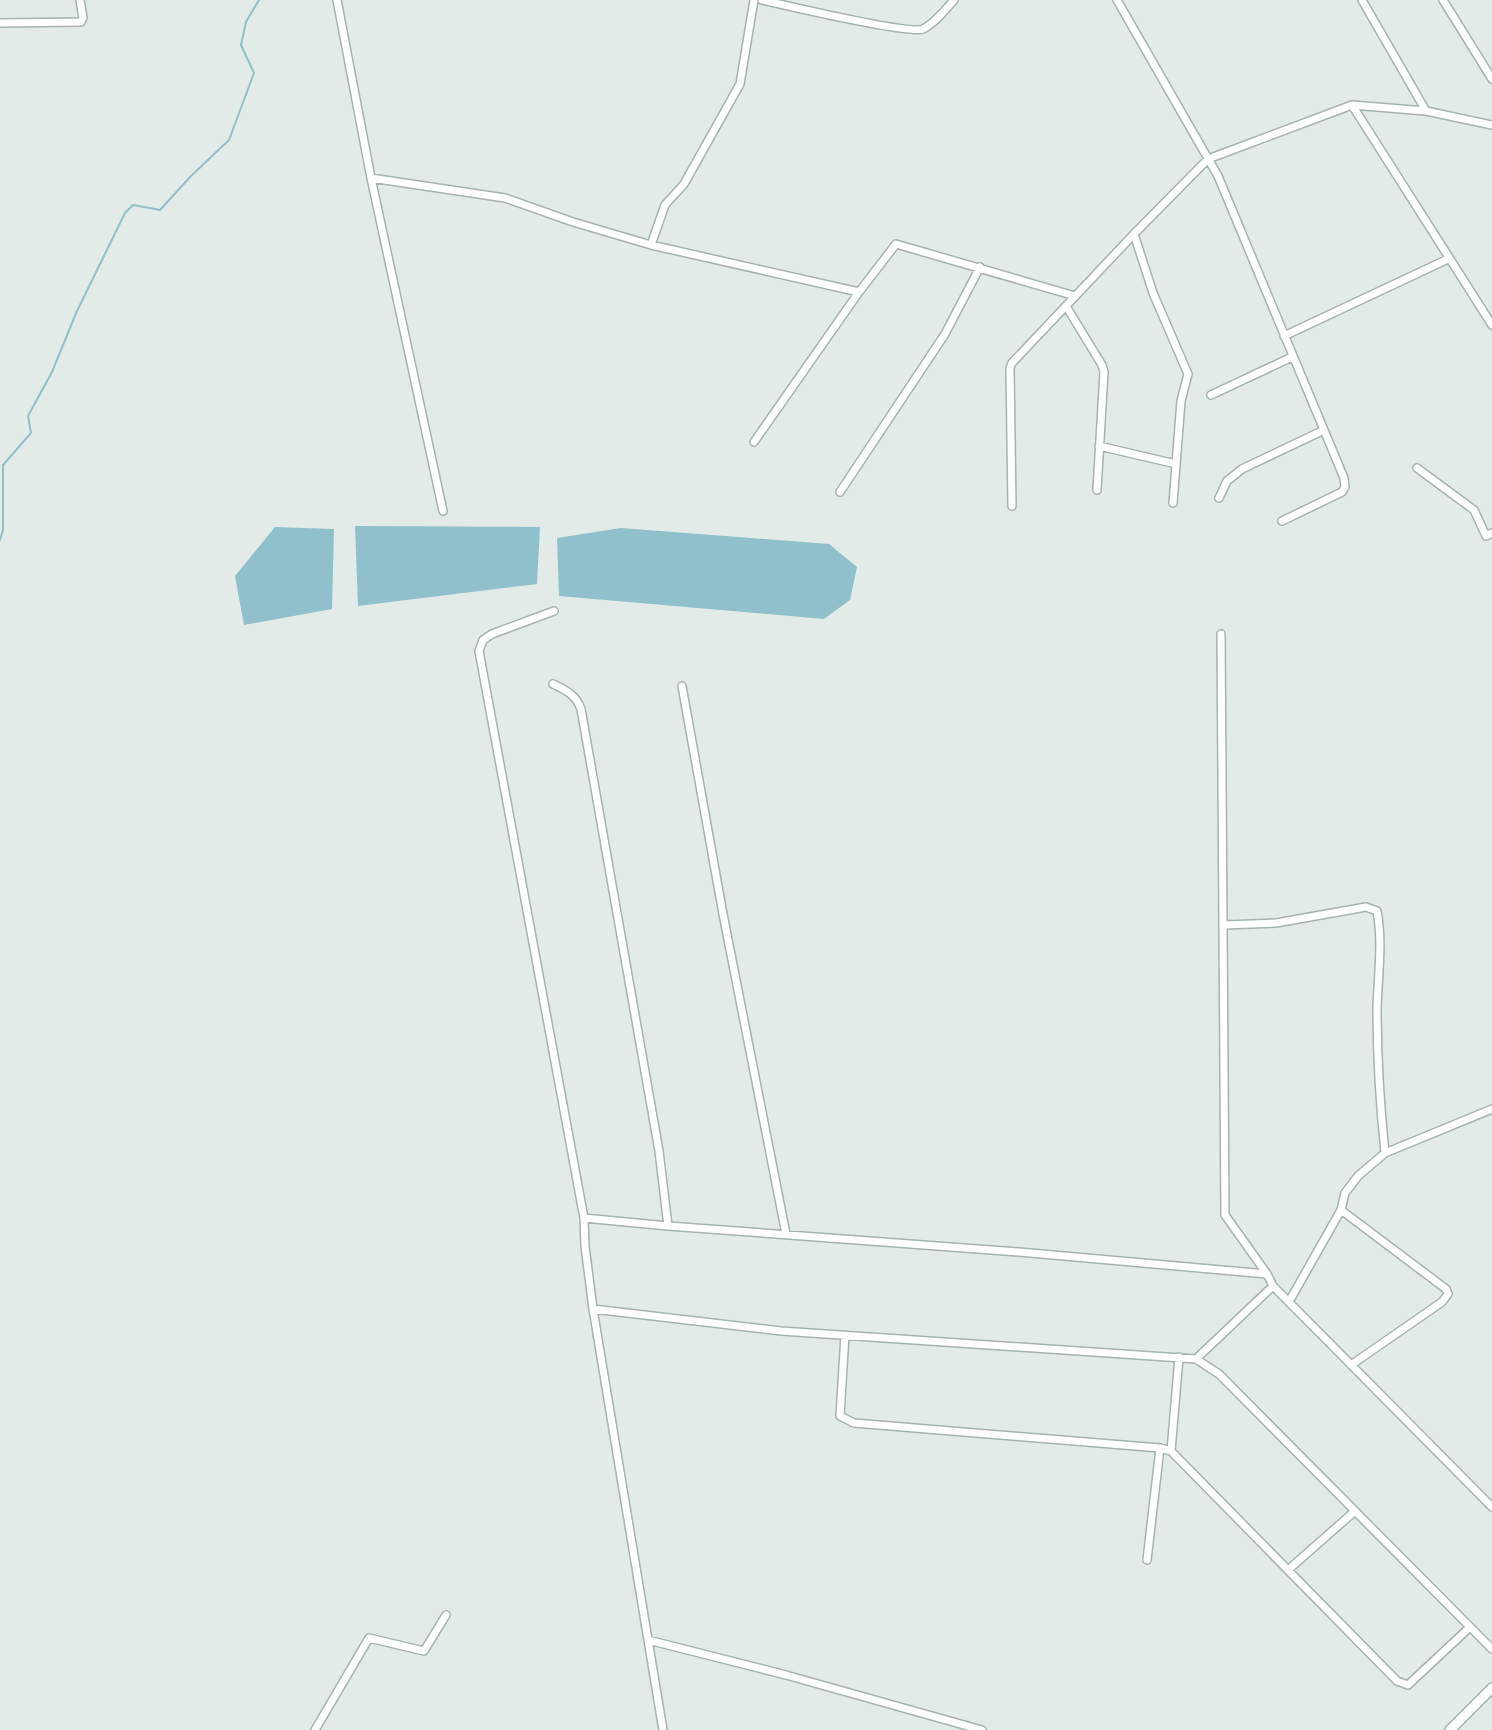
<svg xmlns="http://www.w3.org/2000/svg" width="1492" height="1730" font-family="'IBM Plex Sans',sans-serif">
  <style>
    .water { fill: #90c0cb }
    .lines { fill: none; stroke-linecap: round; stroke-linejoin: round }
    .stream { stroke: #90c0cb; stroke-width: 2 }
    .street-casing { stroke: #a6b3af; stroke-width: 10 }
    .secondary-casing { stroke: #a2b6b0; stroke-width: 12 }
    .street { stroke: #fff; stroke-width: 7 }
    .secondary { stroke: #fff; stroke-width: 9 }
  </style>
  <rect width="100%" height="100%" fill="#e3ebe8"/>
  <!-- water -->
  <path class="water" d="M355 526 540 527 537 584 358 606Z
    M275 527 334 529 332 609 244 625 235 576Z
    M621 528 829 544 857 567 850 600 824 619 559 596 557 538Z"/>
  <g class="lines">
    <!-- stream -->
    <path class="stream" d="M0 540 3 530V465L31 433 28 416 52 372 77 311 125 213 133 205 160 210 191 176 229 140 254 73 241 45 246 22 259 0"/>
    <defs>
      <path id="street" d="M337 0 371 178 443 511
        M762 0C784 5 910 35 923 29 935 23 945 10 954 0
        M1117 0 1218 176 1344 478 1345 487 1342 492 1282 521
        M1362 0 1426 111
        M1443 0 1492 79
        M0 23 81 22 83 18 80 0
        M1352 105 1492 325
        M371 178 505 198 573 222 651 245 859 292
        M1134 234 1153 293 1188 374 1181 401 1173 503
        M651 245 665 205 684 184 740 84 754 0
        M1066 306 1102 365 1104 372 1097 490
        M1284 336 1448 259
        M1211 395 1292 357
        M754 442 859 292 896 244 1075 296
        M1099 446 1176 464
        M1417 468 1474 510 1486 536 1492 533
        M840 492 945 334 980 267
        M1219 498 1227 481 1242 469 1324 430
        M1012 506 1010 368 1012 363 1134 234 1208 159 1352 105 1426 111 1492 125
        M554 611 492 634 483 640 479 651 584 1218 585 1246 593 1309 663 1730
        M1221 634 1225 1215 1267 1274 1273 1286 1492 1507
        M553 684C566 690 576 695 581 709L659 1151 668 1226
        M682 686 723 914 786 1234
        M1224 925 1276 923 1366 907 1377 911C1383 943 1378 975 1377 1008 1377 1056 1380 1105 1385 1153
        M1341 1210 1446 1289 1448 1294 1442 1302 1351 1365
        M584 1218 668 1226 1019 1252 1267 1274
        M1290 1300 1341 1210 1345 1193 1358 1176 1385 1153 1492 1109
        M593 1309 781 1331 1196 1359 1219 1374 1492 1649
        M845 1335 840 1416 854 1423 1160 1448 1171 1451 1397 1681 1408 1685 1470 1627
        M1196 1359 1273 1286
        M1171 1451 1179 1357
        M1147 1560 1160 1448
        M1288 1570 1355 1511
        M648 1640 786 1675 982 1730
        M315 1730 369 1638 424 1651 446 1615"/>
      <path id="secondary" d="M1450 1730 1492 1688"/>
    </defs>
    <!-- street casing -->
    <use href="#street" class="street-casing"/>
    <!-- secondary casing -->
    <use href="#secondary" class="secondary-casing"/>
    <!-- street -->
    <use href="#street" class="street"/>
    <!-- secondary -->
    <use href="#secondary" class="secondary"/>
  </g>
</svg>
